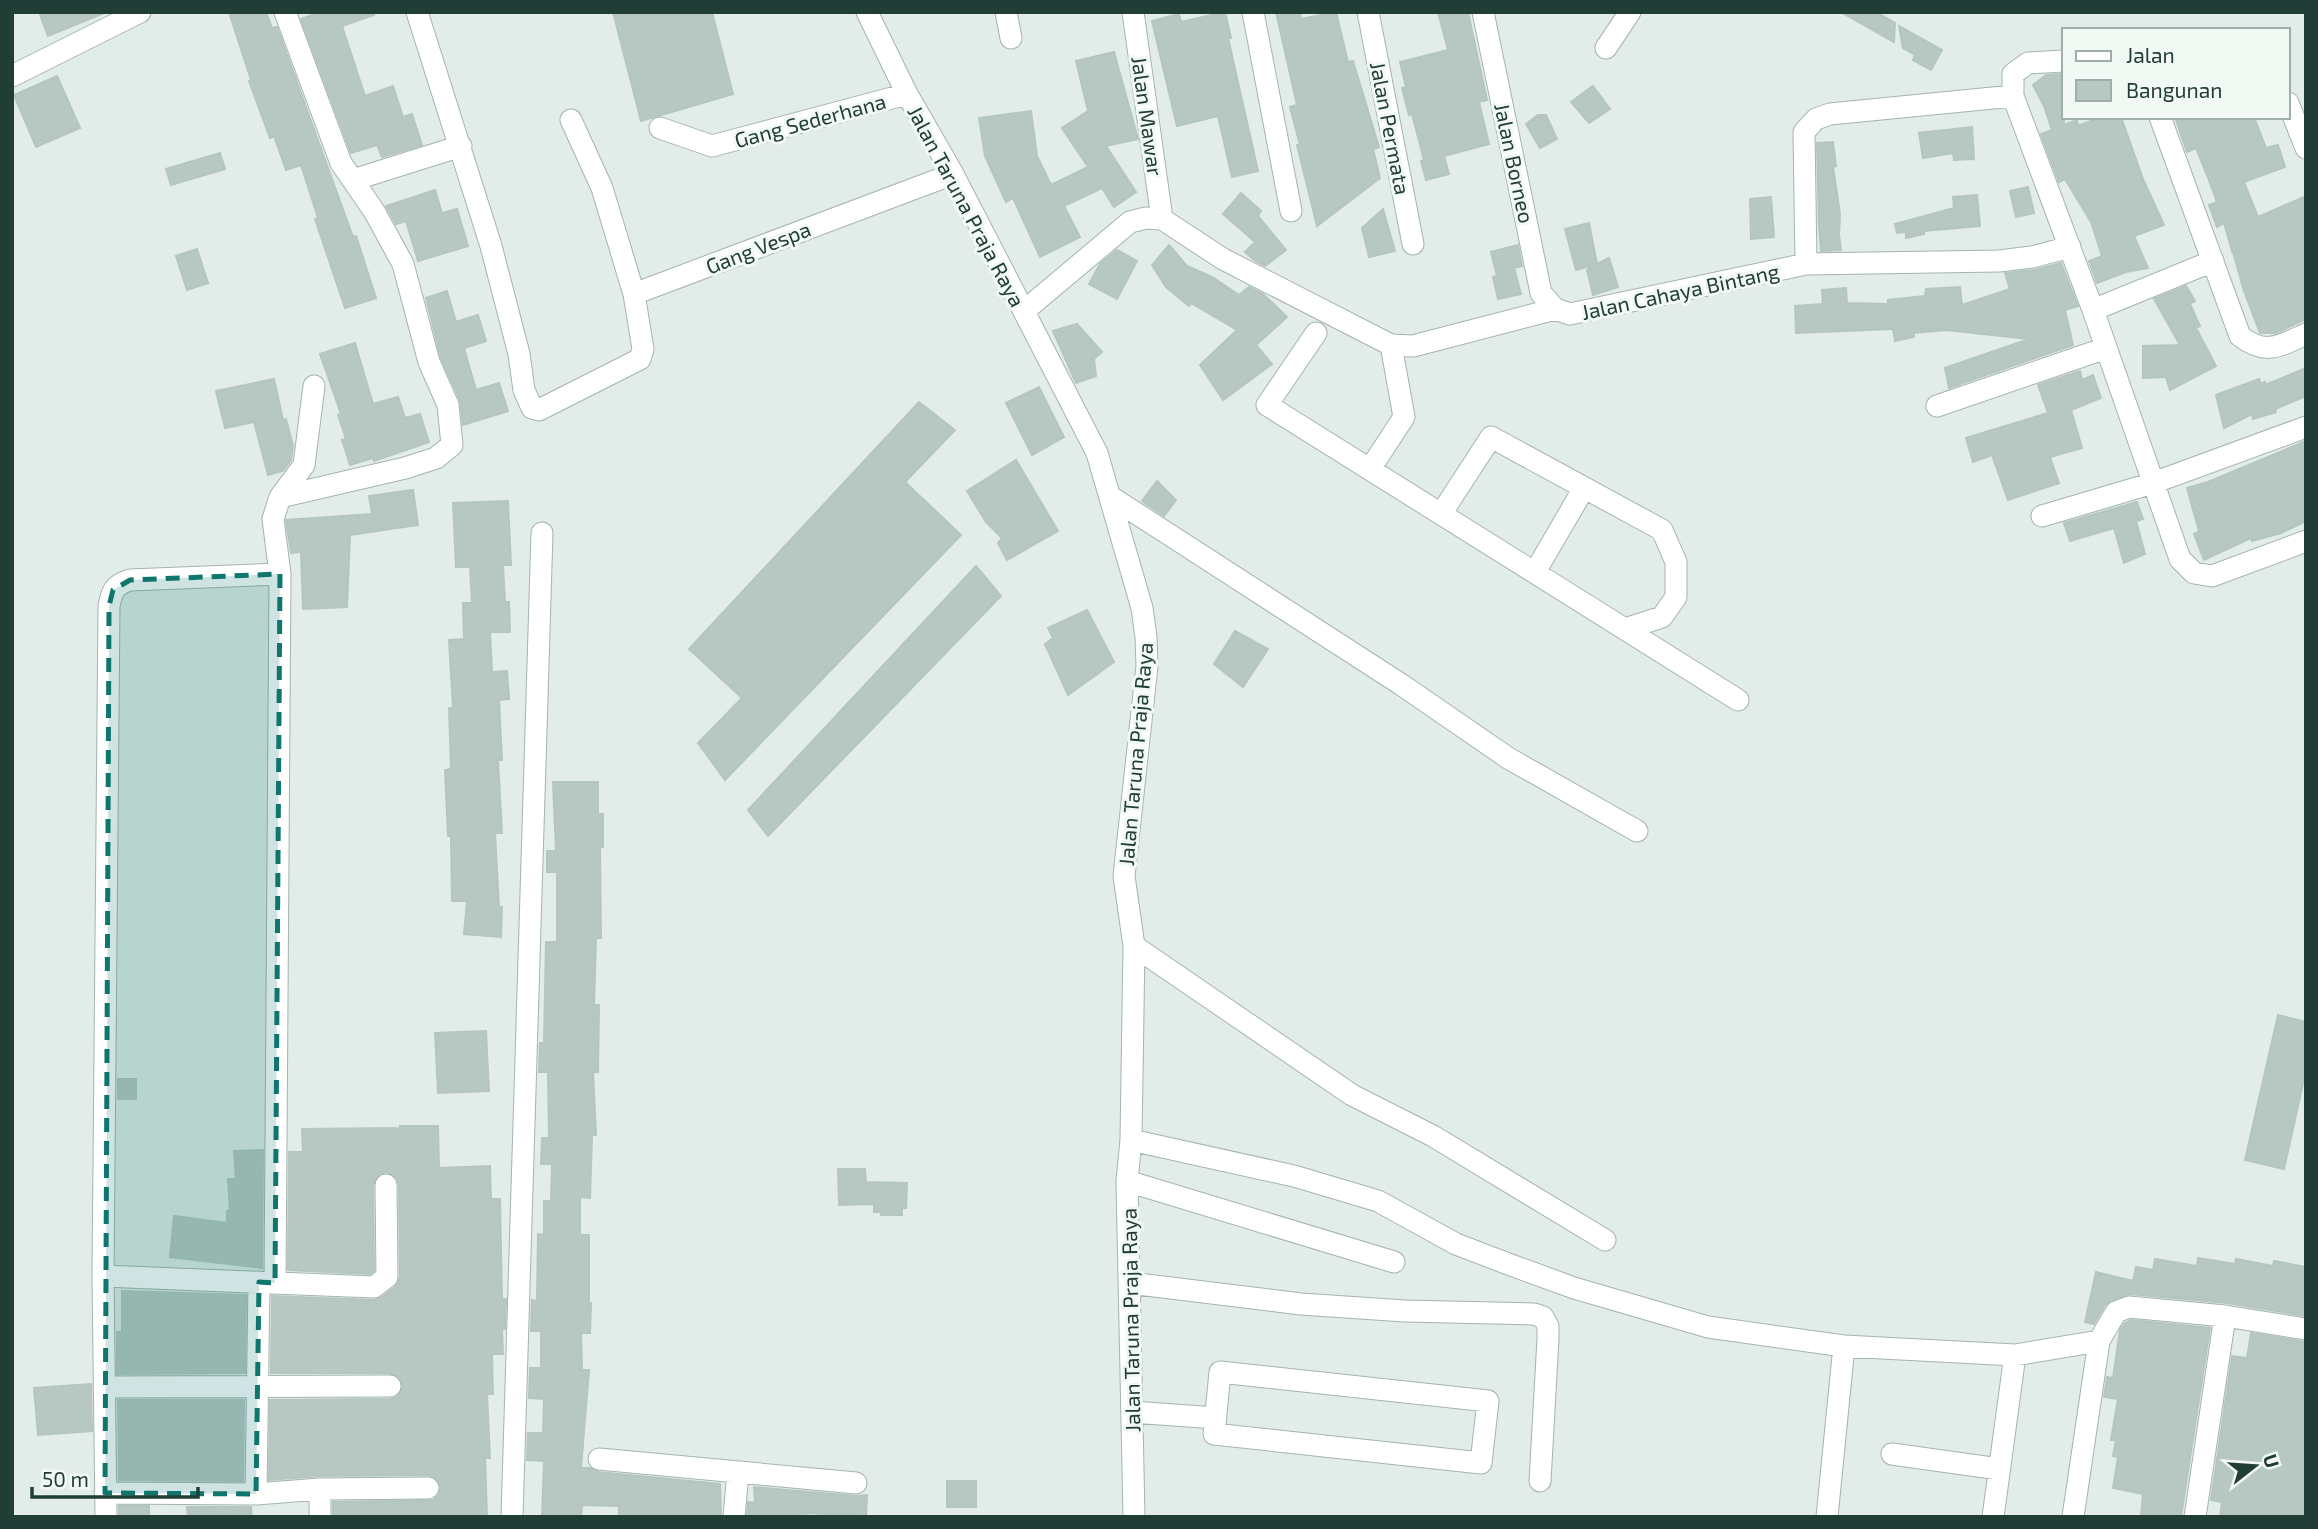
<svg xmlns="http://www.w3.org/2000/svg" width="2318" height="1529" font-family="'Exo 2',sans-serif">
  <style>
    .building { fill: #b7c7c1; stroke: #b4c6bf; stroke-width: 2 }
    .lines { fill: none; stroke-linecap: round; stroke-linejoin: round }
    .minor-casing { stroke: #a4b4af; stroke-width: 23 }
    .minor { stroke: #fff; stroke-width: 21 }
    .marked { fill: #0f766e; fill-opacity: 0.2; stroke: #0f766e; stroke-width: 5; stroke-dasharray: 14 9; stroke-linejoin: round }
    .labels { text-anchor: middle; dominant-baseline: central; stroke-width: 6; stroke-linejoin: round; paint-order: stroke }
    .street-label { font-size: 21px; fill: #213e36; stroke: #f2f9f5 }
  </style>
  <rect width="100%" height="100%" fill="#e2ece8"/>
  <!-- building -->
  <path class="building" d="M39 12H104V13L48 36Z
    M229 12H266L272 28 277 27 353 237 356 236 376 298 345 308 315 219 318 218 301 165 286 170 274 136 270 138 249 81 251 80Z
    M320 12H373L374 15 342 26 365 96 393 86 403 117 412 114 422 145 382 157 377 145 351 153 301 19Z
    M613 12H712L733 94 641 121Z
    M1225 12 1231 38H1228L1258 171 1232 177 1218 116 1177 126 1152 21 1179 14 1181 22Z
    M1276 12H1300L1301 19 1336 12 1348 62 1353 61 1379 147 1373 149 1380 178 1317 226 1297 145H1300L1290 107 1297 105Z
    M1438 12H1468L1487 100 1479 102 1489 144 1444 156 1449 174 1426 180 1421 161 1424 160 1412 114 1409 115 1402 88 1406 87 1400 62 1448 50Z
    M1841 12H1876L1895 23 1894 42Z
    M1899 26 1942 50 1931 70 1913 60 1915 55 1903 48Z
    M1114 52 1138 139 1106 146 1136 192 1114 207 1102 188 1064 206 1080 237 1040 257 1013 198 1006 202 985 156 979 118 1031 111 1037 156 1051 185 1088 167 1062 128 1088 111 1076 61Z
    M2061 74 2064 81V125L2077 120 2078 126 2101 117H2121L2143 179 2164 225 2134 236 2148 268 2126 272 2097 283 2089 261 2102 256 2091 222 2065 179 2059 182 2041 134 2052 130 2044 106 2033 85 2046 75Z
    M57 76 80 128 36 147 14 95Z
    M1593 86 1610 109 1589 123 1571 102Z
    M1538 115H1546L1557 139 1540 148 1526 124Z
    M2175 117H2254L2266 148 2278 145 2285 167 2244 182 2258 217 2306 196V319L2276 333H2260L2244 291 2233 252 2237 250 2232 251 2224 223 2217 227 2209 205 2217 202 2207 175 2196 148 2187 152Z
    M1972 127 1974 159 1954 160 1953 153 1923 158 1919 133Z
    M1833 142 1836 166 1833 167 1840 214 1839 235 1841 250 1821 251 1819 226 1817 143Z
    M220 153 225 169 171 185 166 169Z
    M2028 187 2034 213 2016 217 2010 191Z
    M435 190 442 213 457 209 468 246 418 261 406 221 396 224 386 206Z
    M1241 193 1261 211 1258 216 1286 250 1265 266 1254 260 1245 252 1255 242 1223 214Z
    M1977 195 1980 226 1924 231V234L1906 238V232L1897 233 1895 224 1954 208 1953 197Z
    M1771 197 1774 237 1751 239 1750 199Z
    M1383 209 1395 251 1369 257 1362 228Z
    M1589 223 1597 264 1609 258 1618 287 1593 295 1587 270 1597 264 1576 270 1565 229Z
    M1169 245 1187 266 1212 277 1239 295 1249 287 1263 294 1287 317 1256 345 1272 364 1223 400 1200 365 1237 330 1191 303 1189 306 1166 287 1152 265Z
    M1518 245 1522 266 1514 268 1521 294 1498 299 1493 277 1497 276 1491 252Z
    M197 249 208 283 187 290 176 256Z
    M1117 250 1137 261 1117 299 1089 284 1100 264Z
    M2061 263 2078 306 2065 310 2073 345 1949 388 1945 368 2029 339 1946 330 1914 333V337L1895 341 1893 329 1796 333 1795 306 1823 304 1822 290 1846 288 1847 303 1888 304V300L1925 296 1926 289 1960 287 1962 305 2010 289 2005 273 2034 270Z
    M2186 286 2195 301 2190 304 2200 326 2196 328 2216 366 2170 390 2166 377 2143 378V346L2180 345 2154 299Z
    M447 291 456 322 478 315 486 341 464 348 476 390 499 383 508 411 463 425 460 400 441 358 426 298Z
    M1077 324 1102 352 1094 359 1096 376 1076 383 1053 331Z
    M355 343 373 404 398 397 405 418 420 414 429 442 374 461 373 458 350 465 342 440 346 439 338 415 341 414 320 354Z
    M2306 368V396L2275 409 2276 412 2253 419 2252 414 2224 428 2216 395 2259 379 2261 384 2265 382V385Z
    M2080 371 2082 380 2093 375 2101 398 2071 410 2082 448 2050 457 2059 483 2008 500 1992 455 1973 462 1966 438 2048 413 2038 385Z
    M274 379 283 420 286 419 293 446 291 460 283 471 268 475 254 422 225 428 216 391Z
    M1039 387 1064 437 1032 455 1006 403Z
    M919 402 955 430 905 482 961 535 725 780 698 743 742 698 689 649Z
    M2306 441V521L2281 533 2252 541 2251 538 2204 560 2194 534 2199 531 2187 488 2208 482Z
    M1016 460 1058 531 1007 560 998 543 1002 538 986 522 967 491Z
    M1157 481 1176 500 1164 516 1142 501Z
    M413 490 418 525 350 535 347 607 303 609 301 552 291 553 286 520 372 514 369 496Z
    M508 501 511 565H503L505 602H509L510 632H490L492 672 507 671 509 699 499 700 502 760H498L502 833H495L499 907H502L501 937 464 934 467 901H452L451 836H448L445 770 451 769 449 708H453L449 640 464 639 463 603H472L470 567H456L453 503Z
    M2137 502 2143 519 2136 521 2145 554 2124 563 2114 528 2070 541 2064 523Z
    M976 566 1001 596 768 836 748 810Z
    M1087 610 1114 662 1068 695 1045 644 1053 638 1048 628Z
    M1235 631 1268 649 1243 687 1214 664Z
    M553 782H598V814H603V847H600L601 938H596L594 1005H599L598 1072H593L596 1135H592L590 1198 580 1197V1235H589V1303H591L590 1333H581L582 1370H589L581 1468H590L598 1472 720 1484 721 1517H619V1506L582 1505 581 1517H542L544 1461 527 1460 528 1433H543L544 1399 529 1398 530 1368H541V1331H531L532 1300 537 1301 538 1234 544 1235V1201H551L552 1164H541L542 1138H549L548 1072H539L540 1043H544L546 942H557V872H547V851H556Z
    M2278 1015 2306 1022V1070L2284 1169 2245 1160Z
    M486 1031 489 1091 438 1093 435 1033Z
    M118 1079H136V1099H118Z
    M400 1126H438L439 1168 490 1166 491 1199H500L502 1299H506L505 1329H502L503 1354H492L493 1394H487L490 1458H485L487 1517H333V1502L434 1500 439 1495 441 1487 435 1477 429 1475 320 1476 269 1480 270 1400 390 1399 397 1397 403 1387 401 1379 390 1373H271L272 1296 374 1300 382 1297 395 1287 400 1277 399 1184 397 1178 387 1172 379 1174 373 1185 374 1271 370 1274 288 1270 289 1152H303L302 1129 400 1128Z
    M263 1150 262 1268 170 1257 174 1216 227 1223V1211H230L228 1179H236L234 1151Z
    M838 1169H865L866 1182 907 1183 906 1208H902V1215H881V1212H874V1204L839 1205Z
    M2198 1258 2235 1264 2236 1259 2273 1266 2274 1261 2306 1267V1316L2227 1303 2130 1294 2111 1300 2105 1305 2094 1324 2085 1322 2096 1272 2133 1281 2136 1267 2153 1270 2155 1259 2197 1266Z
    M122 1291 246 1295 245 1373 117 1374V1332H122Z
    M2131 1320 2210 1328 2181 1517H2141L2143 1494 2113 1488 2118 1457 2113 1456 2116 1440H2111L2118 1399 2104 1397 2107 1377 2113 1378 2120 1330 2125 1323Z
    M2251 1333 2306 1342V1517H2220L2222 1502 2211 1500 2232 1356 2247 1358Z
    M91 1384 92 1431 38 1435 34 1388Z
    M118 1400H244L243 1481 119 1480Z
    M947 1481H976V1507H947Z
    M754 1487 855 1496 867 1495 866 1516 806 1513V1517H747L748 1502 755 1503Z
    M119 1506H149V1517H119Z
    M187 1507H251L252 1517H188Z"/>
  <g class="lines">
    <defs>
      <path id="minor" d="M417 12 491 246 519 354 524 390 532 408 539 410 640 359 643 349 634 294 953 174
        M867 12 907 94 953 174 1097 453 1142 608 1146 637 1147 666 1124 876 1134 946 1131 1140 1127 1181 1134 1517
        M1006 12 1011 38
        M1133 12 1162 219
        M1253 12 1291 211
        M1368 12 1413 244
        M1483 12 1541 293 1555 309
        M1606 48 1630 12
        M2064 61 2028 63 2013 74V96L2093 310
        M12 76 140 12
        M2288 103 2306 148
        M2160 117 2240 336C2266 356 2279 346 2306 334
        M571 120 602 188 634 294
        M660 128 712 146 907 94
        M353 180 461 146
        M2213 261 2093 310 2180 559 2194 573 2212 576 2306 541
        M1806 264 1804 132 1816 119 1830 114 2013 96
        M1024 311 1130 222 1146 218 1162 219 1223 259 1391 345 1413 346 1555 309 1570 314 1806 264 1999 261 2032 257 2070 247
        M1316 333 1267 405 1738 700
        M1937 406 2106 348
        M1370 469 1404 417 1391 345
        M280 497 405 468 436 458 452 445 448 405 429 362 403 264 374 211 341 163 285 12
        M1111 497 1402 685 1508 758 1637 831
        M1441 514 1491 437 1662 530 1676 562V597L1662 617 1625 629
        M2042 516 2153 483 2306 427
        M1535 572 1584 488
        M1134 946 1352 1095 1433 1136 1605 1240
        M1131 1140 1294 1176 1378 1201 1456 1244 1511 1265 1574 1288 1708 1327 1844 1346 2015 1355 2099 1341
        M1127 1181 1394 1262
        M103 1276 109 606C112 591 114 585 130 580L280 574
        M275 1283 280 574 273 519 280 497 304 465 314 386
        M1130 1283 1301 1304 1405 1311 1534 1314 1543 1317 1548 1326V1339L1540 1481
        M1220 1372 1488 1401 1481 1463 1214 1434Z
        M104 1387 390 1386
        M1132 1412 1216 1418
        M1892 1454 1999 1469
        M599 1459 856 1483
        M105 1493 256 1494 320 1489 428 1488
        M256 1494 259 1282
        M106 1517 103 1276 374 1287 387 1277 386 1185
        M320 1517V1489
        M512 1517 542 533
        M734 1517 738 1472
        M1827 1517 1844 1346
        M1993 1517 2015 1355
        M2073 1517 2099 1341 2116 1312 2129 1307 2225 1316 2306 1329
        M2195 1517 2225 1316"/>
    </defs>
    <!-- minor casing -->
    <use href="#minor" class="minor-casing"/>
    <!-- minor -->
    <use href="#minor" class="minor"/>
  </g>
  <!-- marked area -->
  <path class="marked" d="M280 574 275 1283 259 1282 256 1494 105 1493 109 606 113 590 130 580Z"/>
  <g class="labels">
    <!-- street labels -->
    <g class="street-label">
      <text transform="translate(1148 116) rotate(82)">Jalan Mawar</text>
      <text transform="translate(810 120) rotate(-15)">Gang Sederhana</text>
      <text transform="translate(1391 128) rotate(79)">Jalan Permata</text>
      <text transform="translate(1515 163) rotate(78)">Jalan Borneo</text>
      <text transform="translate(967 206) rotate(62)">Jalan Taruna Praja Raya</text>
      <text transform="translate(758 247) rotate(-21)">Gang Vespa</text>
      <text transform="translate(1680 291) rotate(-12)">Jalan Cahaya Bintang</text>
      <text transform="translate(1135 754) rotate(-85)">Jalan Taruna Praja Raya</text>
      <text transform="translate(1130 1320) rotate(-91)">Jalan Taruna Praja Raya</text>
    </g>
  </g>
  <!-- border -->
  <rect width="2318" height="1529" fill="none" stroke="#213e36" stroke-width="28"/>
  <!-- legend -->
  <rect x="2062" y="28" width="228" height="91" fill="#f2f9f5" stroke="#9eaea9" stroke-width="2"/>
  <rect x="2076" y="51" width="35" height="10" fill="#ffffff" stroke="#9eaea9" stroke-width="2"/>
  <text x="2126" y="63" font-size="21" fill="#213e36">Jalan</text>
  <rect x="2076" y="80" width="35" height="21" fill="#b7c7c1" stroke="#9eaea9" stroke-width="2"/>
  <text x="2126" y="98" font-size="21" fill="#213e36">Bangunan</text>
  <!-- north arrow -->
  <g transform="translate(2255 1466) rotate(73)" stroke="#f2f9f5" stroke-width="5" paint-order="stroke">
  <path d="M0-5L12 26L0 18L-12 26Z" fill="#213e36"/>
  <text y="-10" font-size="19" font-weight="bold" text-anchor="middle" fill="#213e36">U</text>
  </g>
  <!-- scale -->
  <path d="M32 1487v10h166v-10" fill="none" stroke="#213e36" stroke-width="3.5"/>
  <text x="42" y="1487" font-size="21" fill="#213e36" stroke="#f2f9f5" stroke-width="5" paint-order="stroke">50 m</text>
</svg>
